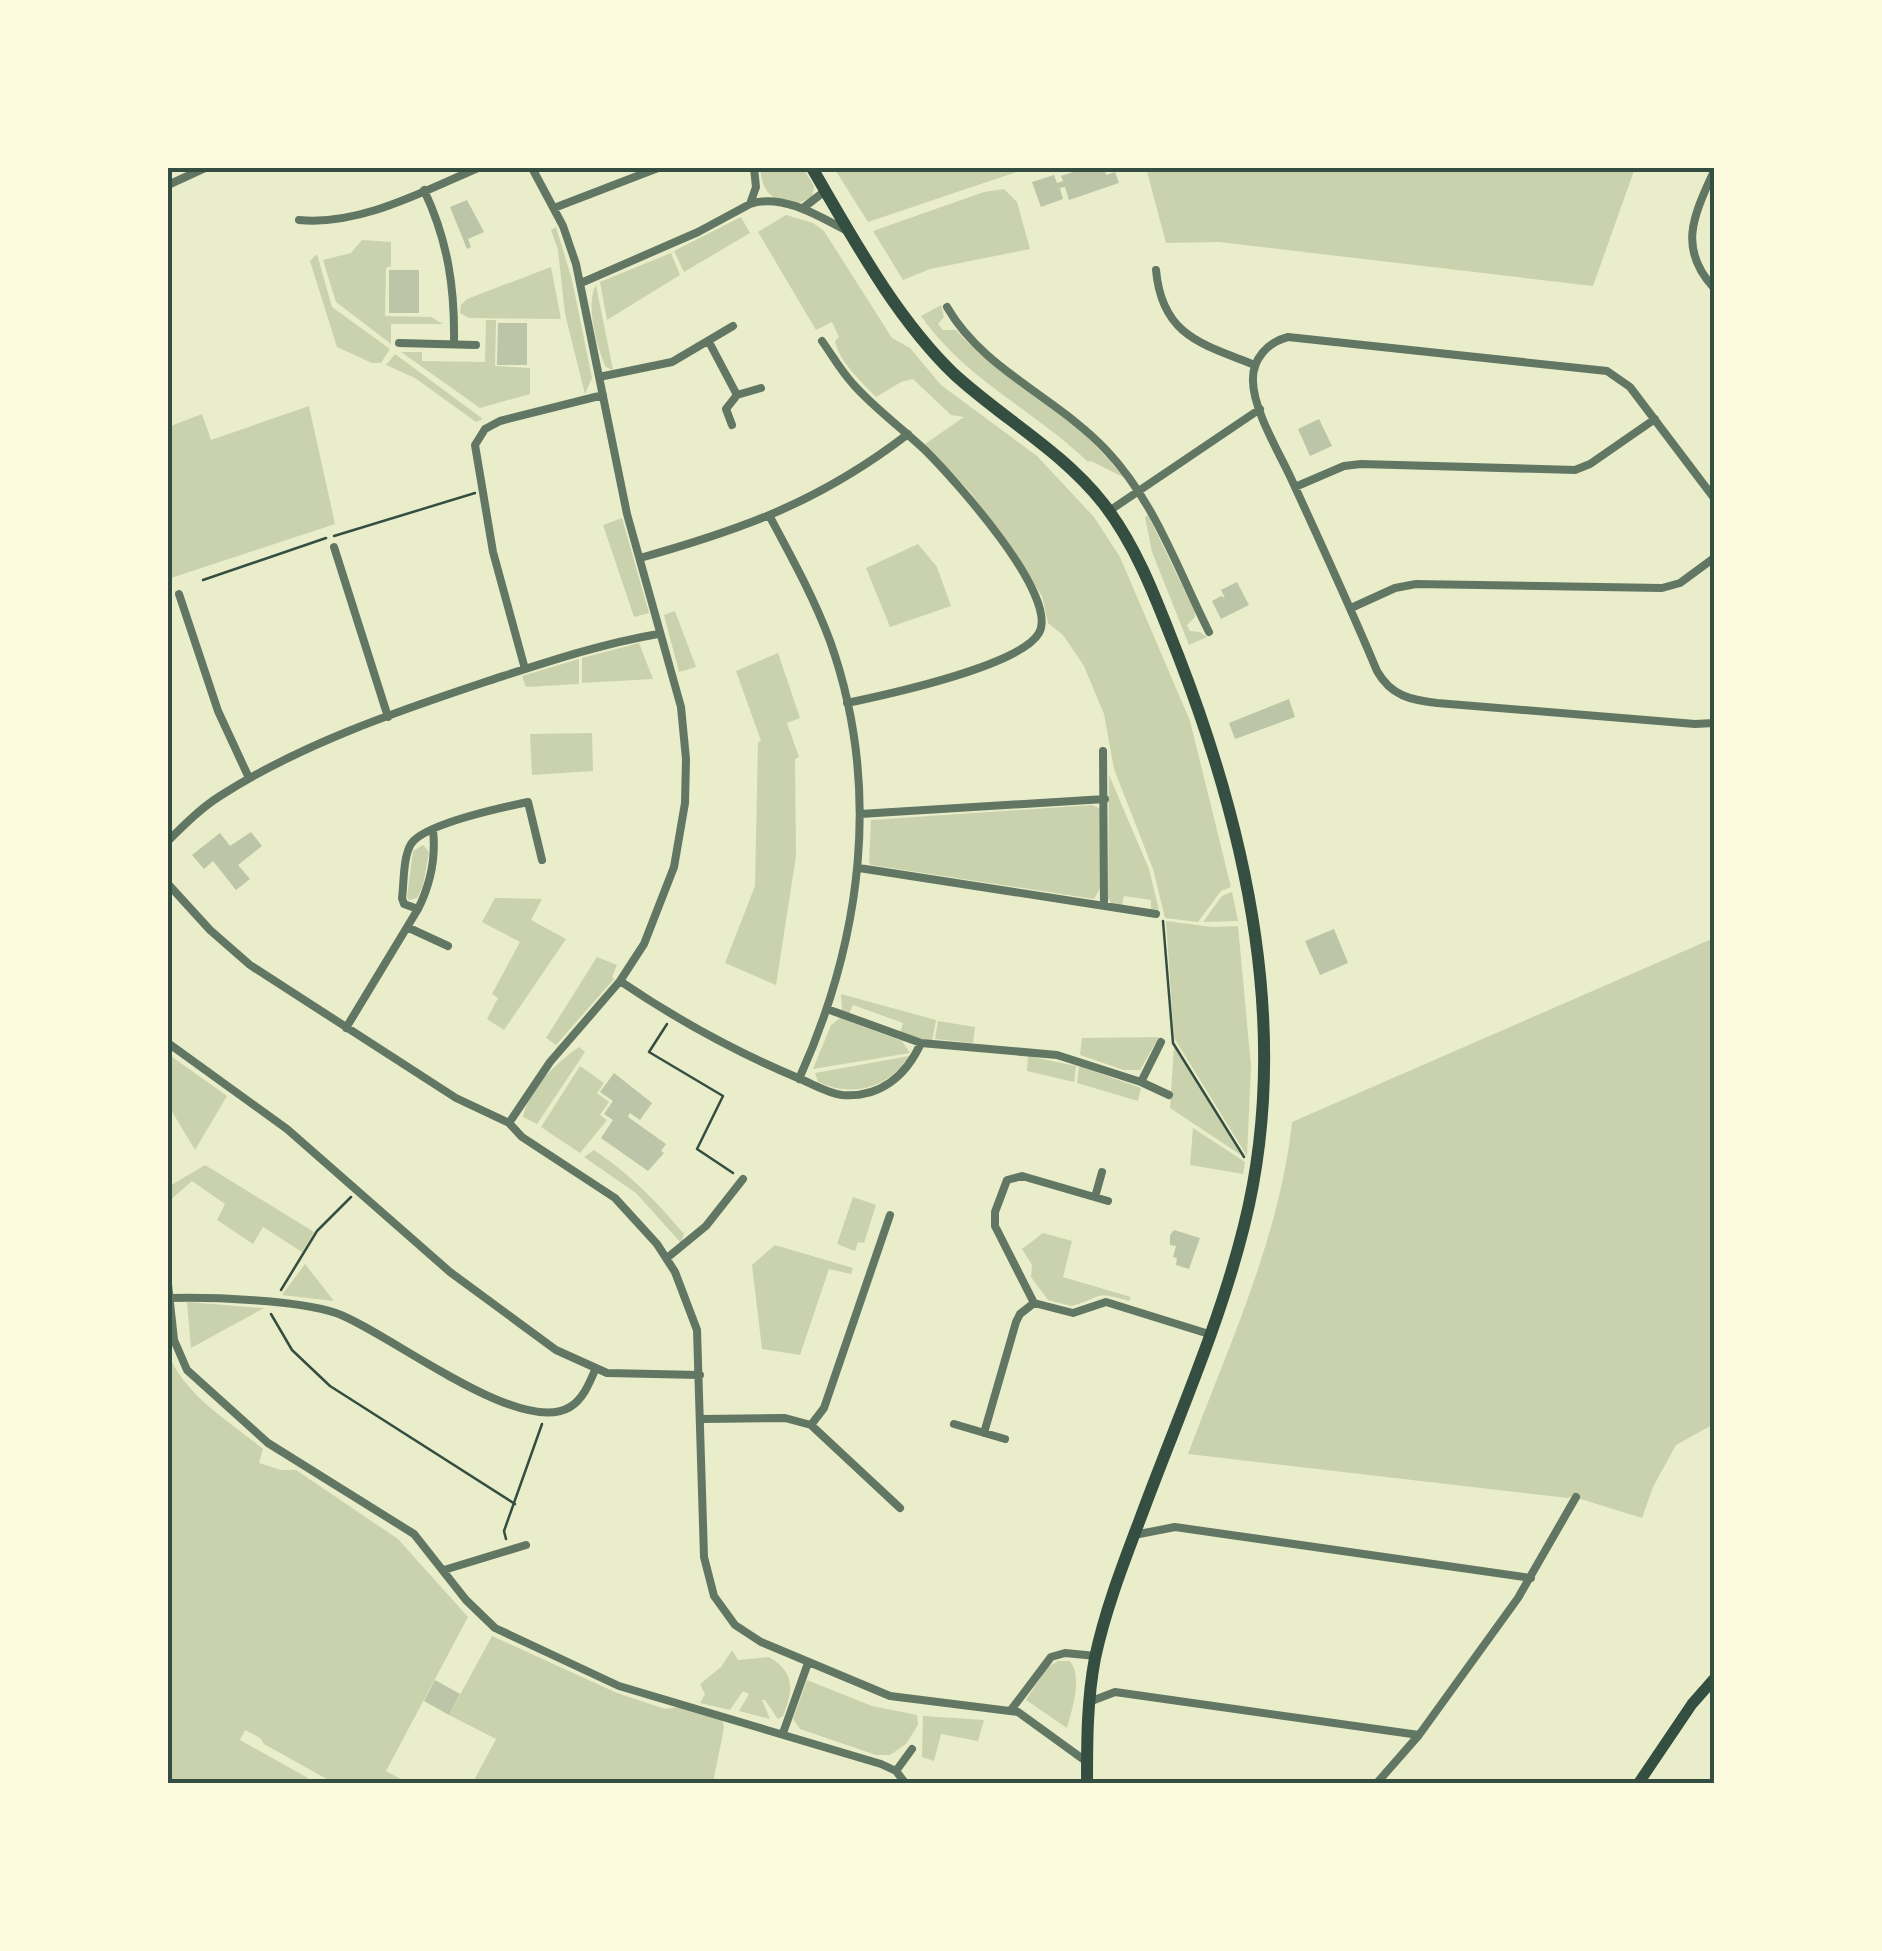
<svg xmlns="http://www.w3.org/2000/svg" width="1882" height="1951" font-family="Barlow,sans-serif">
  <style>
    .green { fill: #cad2ad }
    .building { fill: #bcc5a7 }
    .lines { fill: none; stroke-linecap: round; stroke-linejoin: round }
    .path { stroke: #344e41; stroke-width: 2.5 }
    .minor { stroke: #617663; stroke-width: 8 }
    .secondary { stroke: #344e41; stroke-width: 11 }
    .primary { stroke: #344e41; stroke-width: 12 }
    .neatline { fill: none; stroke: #344e41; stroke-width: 4 }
  </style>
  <rect width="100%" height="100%" fill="#e9edc9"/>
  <!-- green -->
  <path class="green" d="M760 168H803L814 186 812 197 799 203C771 199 764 197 760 168Z
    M834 168H1028L868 222Z
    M1146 168H1635L1593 286 1219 242 1166 243Z
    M1004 189 1017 202 1030 249 930 269 903 280 873 231 984 192Z
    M786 215 813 223 824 231 892 338 910 348 941 385 1037 456 1094 517 1120 557 1190 721 1231 887 1221 891 1198 922 1165 918 1153 869 1114 769 1104 714 1084 666 1063 635 1048 623 1042 596 1007 541 971 493 925 444 964 417 951 415 913 379 901 382 876 397C861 381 839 362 835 341L839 337 832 322 816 330 758 232Z
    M741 217 750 233 684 272 674 251Z
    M556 227 572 280 592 378 585 394 565 314 558 250 551 230Z
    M362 240 391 242V266L386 268 385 316 431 317 443 324H391V344L336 302 323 260 351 253Z
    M671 253 680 275 607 320 600 282Z
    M317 254 332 307 390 349 381 363H372L337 347 310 261Z
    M551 267 561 319 469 318 460 313 461 305 467 299Z
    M596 285 613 370 606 367C597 348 585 304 596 285Z
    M941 305 944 317 938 324 943 330H956C979 356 1008 374 1037 395 1069 419 1099 446 1123 477L1091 461 1088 462C1033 409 967 381 921 316Z
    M486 320H496L495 366 530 368V394L480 408 401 352H422V361L485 362Z
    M395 354 483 419 476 422 415 378 386 365Z
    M309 406 335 524 168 579V427L202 414 211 440Z
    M1148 515 1195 612V617L1187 625 1190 631 1200 632 1207 637 1189 645 1152 552 1145 517Z
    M622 518 649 613 634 617 603 525Z
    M918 544 937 567 951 606 890 627 866 568Z
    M675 611 696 667 679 672 664 615Z
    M639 643 653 679 582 683V658Z
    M778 653 800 718 787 723 799 757 795 759 796 856 776 985 725 963 755 886 758 742 761 741 736 671Z
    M579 659V684L526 687 522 676Z
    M592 733 593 771 532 775 530 734Z
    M1109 775 1149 869 1159 910 1151 909V900L1124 896 1122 905 1111 903 1108 898Z
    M1092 805 1101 809 1100 888 1094 899 871 865 869 862 871 820Z
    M423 845 429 852 423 886 417 898 409 900 407 897 413 851Z
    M1232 892 1238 921 1203 922 1222 896Z
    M495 898 542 899 531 920 566 939 504 1030 487 1019 498 998 492 994 520 942 482 922Z
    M1166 921 1213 927 1238 926 1251 1066 1247 1156 1174 1038Z
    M1714 938V1424L1676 1445 1653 1487 1642 1518 1571 1496 1568 1498 1188 1454C1228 1347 1280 1237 1292 1122Z
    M597 957 617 965 612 977 614 979 556 1045 546 1038Z
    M841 994 936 1020 932 1042 900 1034 903 1023 853 1005 849 1014 842 1010Z
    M840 1018 902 1041 910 1053 813 1069 831 1025Z
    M938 1021 975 1027 973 1043 935 1039Z
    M1159 1037 1140 1070H1124L1080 1055 1082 1038Z
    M579 1047 585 1052 537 1124 523 1117C529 1089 556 1063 579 1047Z
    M1174 1047 1241 1155 1170 1108Z
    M168 1054 227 1096 195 1150 168 1105Z
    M909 1056C888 1088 853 1098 818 1082L815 1073Z
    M1028 1056 1076 1066 1074 1082 1027 1071Z
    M580 1066 604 1083 597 1093 609 1102 600 1115 607 1120 580 1153 541 1127Z
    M1079 1066 1141 1088 1138 1101 1077 1083Z
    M1193 1128 1245 1162 1243 1174 1190 1165Z
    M594 1150C630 1174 656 1201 684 1234L681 1243 636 1193 584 1157Z
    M205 1165 314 1232 302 1252 263 1227 253 1244 217 1220 225 1204 192 1181 168 1202V1187Z
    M853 1197 876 1205 864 1243 858 1242 855 1251 837 1244Z
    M1043 1233 1072 1241 1063 1277 1131 1297 1129 1301C1090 1290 1104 1298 1071 1306L1048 1300 1031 1277 1032 1265 1022 1249Z
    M775 1245 853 1268 851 1274 829 1269 800 1355 762 1349 752 1265Z
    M305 1264 334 1301 282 1295Z
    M187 1302 264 1308 191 1348Z
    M168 1353C184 1395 229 1421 263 1449L259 1463 281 1470H296L398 1539 468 1617 386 1771 408 1783H334L264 1744 260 1738 245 1730 240 1740 308 1778 305 1783H168Z
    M492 1636 617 1693 665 1709 678 1707 722 1719 724 1728 713 1783 472 1784 496 1739 449 1715Z
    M732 1650 738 1660 769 1657C796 1673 793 1691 783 1716L778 1719 765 1700H762L770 1719 739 1711 749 1694 743 1691 730 1710 700 1703 705 1694 700 1684 721 1667Z
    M1058 1661H1070C1083 1678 1072 1709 1067 1728L1026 1700 1048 1667Z
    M807 1680 872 1706 917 1715 918 1725 906 1744 890 1755H876L800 1729 793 1719Z
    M923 1716 984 1720 978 1741 941 1734 934 1761 922 1757Z"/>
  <!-- building -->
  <path class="building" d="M1085 168H1104L1106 175 1115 172 1119 183 1069 200 1065 187 1060 188 1063 199 1041 207 1032 182 1054 175 1057 183 1063 181 1061 176Z
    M467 200 484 232 468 239 471 247 467 249 450 207Z
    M389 270H419V313H389Z
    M498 323H527V365H497Z
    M1319 419 1332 446 1310 456 1298 429Z
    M1237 582 1249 605 1221 619 1212 601 1221 596 1225 598 1221 590Z
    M1289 699 1295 717 1235 739 1229 723Z
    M251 832 262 846 238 865 250 879 236 890 213 861 204 869 192 855 220 833 230 846Z
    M1334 929 1348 963 1320 975 1305 941Z
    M614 1073 652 1103 640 1120 630 1113 628 1117 666 1144 661 1151 664 1153 648 1171 601 1138 613 1120 604 1114 613 1101 600 1092Z
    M1174 1230 1200 1238 1189 1269 1176 1265 1177 1258 1173 1257 1176 1246 1170 1245V1235Z
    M435 1680 460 1694 449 1715 424 1701Z"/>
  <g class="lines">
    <!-- path -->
    <path class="path" d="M334 536 475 493
      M203 580 326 538
      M1163 921 1173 1043 1244 1157
      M667 1024 649 1052 723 1096 697 1149 733 1173
      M281 1290 317 1231 351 1197
      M271 1314 292 1350 330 1386 515 1504
      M506 1539 504 1531 542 1424"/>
    <!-- minor -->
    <path class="minor" d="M754 168 756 187 750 204C782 193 819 216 847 231
      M1714 171C1694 215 1677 248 1714 288
      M168 185 205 168
      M424 190C448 241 455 288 454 344
      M554 208 658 168
      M803 208 825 191
      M299 220C360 226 424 191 478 168
      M1156 270C1162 336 1202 344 1255 365
      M581 283 698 232 750 204
      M947 307C983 370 1058 398 1107 451 1155 502 1178 570 1209 632
      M822 341C832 355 841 371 853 384 875 409 902 428 926 451 953 478 1060 596 1039 633 1020 666 885 695 847 703
      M709 342 737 395 726 409 732 425
      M399 343 476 345
      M599 377 672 362 733 326
      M737 395 761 388
      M1295 487 1344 466 1361 464 1575 470 1590 464 1655 419
      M1714 498 1630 387 1607 371 1288 337C1268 342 1252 359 1253 381 1253 408 1277 449 1289 474 1319 539 1349 604 1377 671 1391 696 1411 700 1437 703L1695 724 1714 723
      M1109 511 1260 409
      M770 517C792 558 814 598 830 641 882 787 862 939 799 1079
      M334 547 388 717
      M640 558C744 529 821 501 908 434
      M179 594 218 711 249 778
      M1351 608 1395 588 1416 584 1662 588 1680 583 1714 558
      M525 669 493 552 475 445 485 429 500 421 603 395
      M1103 751 1104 904
      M860 814 1105 799
      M168 841C184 825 201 808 220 796 301 744 398 711 488 681 544 663 600 644 658 634
      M859 868 1156 914
      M168 884 210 930 250 965 456 1098 509 1123 522 1137 615 1198 657 1244 675 1272 697 1330 704 1557 714 1596 735 1625 761 1642 890 1696 1018 1712 1087 1762
      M418 909C430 885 436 857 433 830
      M409 928 448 946
      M620 981C676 1019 736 1052 798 1078 813 1084 827 1093 842 1095 880 1098 906 1076 921 1043
      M827 1009 921 1043 1057 1055 1141 1082 1169 1095
      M346 1028 418 909 404 904 402 898C404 883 403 857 411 844 424 824 504 807 528 802L542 860
      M168 1043 287 1129 450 1272 556 1350 607 1373 700 1375
      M1141 1082 1161 1042
      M509 1123 550 1062 620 981 644 944 674 867 685 803 686 759 681 707 627 514 576 264 563 226 532 168
      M1095 1197 1102 1172
      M1108 1201 1022 1176 1007 1180 995 1212V1226L1034 1303 1073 1313 1106 1302 1209 1334
      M667 1258 706 1226 743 1179
      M168 1284 174 1340 187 1370 268 1443 414 1534 466 1600 495 1628 619 1686 881 1764 896 1771 906 1784
      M169 1298C212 1297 297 1300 336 1313 387 1331 520 1438 570 1407 583 1399 589 1384 595 1370
      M702 1419 785 1418 811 1425 824 1408 890 1215
      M954 1424 1005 1439
      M811 1425 900 1508
      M984 1433 1016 1322 1020 1314 1034 1303
      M1134 1535 1175 1527 1531 1578
      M444 1570 526 1545
      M1089 1702 1115 1692 1419 1735
      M1011 1710 1051 1657 1065 1653 1096 1656
      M783 1733 808 1663
      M896 1771 912 1749
      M1376 1784 1419 1735 1518 1598 1576 1497"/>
    <!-- secondary -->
    <path class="secondary" d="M1638 1784 1692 1704 1714 1679"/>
    <!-- primary -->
    <path class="primary" d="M812 168C853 238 895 317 954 374 1003 419 1061 450 1103 503 1138 548 1157 602 1178 655 1248 835 1292 1035 1244 1226 1219 1327 1175 1424 1139 1522 1122 1567 1105 1611 1095 1658 1087 1700 1087 1741 1087 1784"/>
  </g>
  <!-- border -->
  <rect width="1882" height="1951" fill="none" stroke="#fefae0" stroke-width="340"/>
  <rect x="170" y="170" width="1542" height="1611" class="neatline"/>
</svg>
